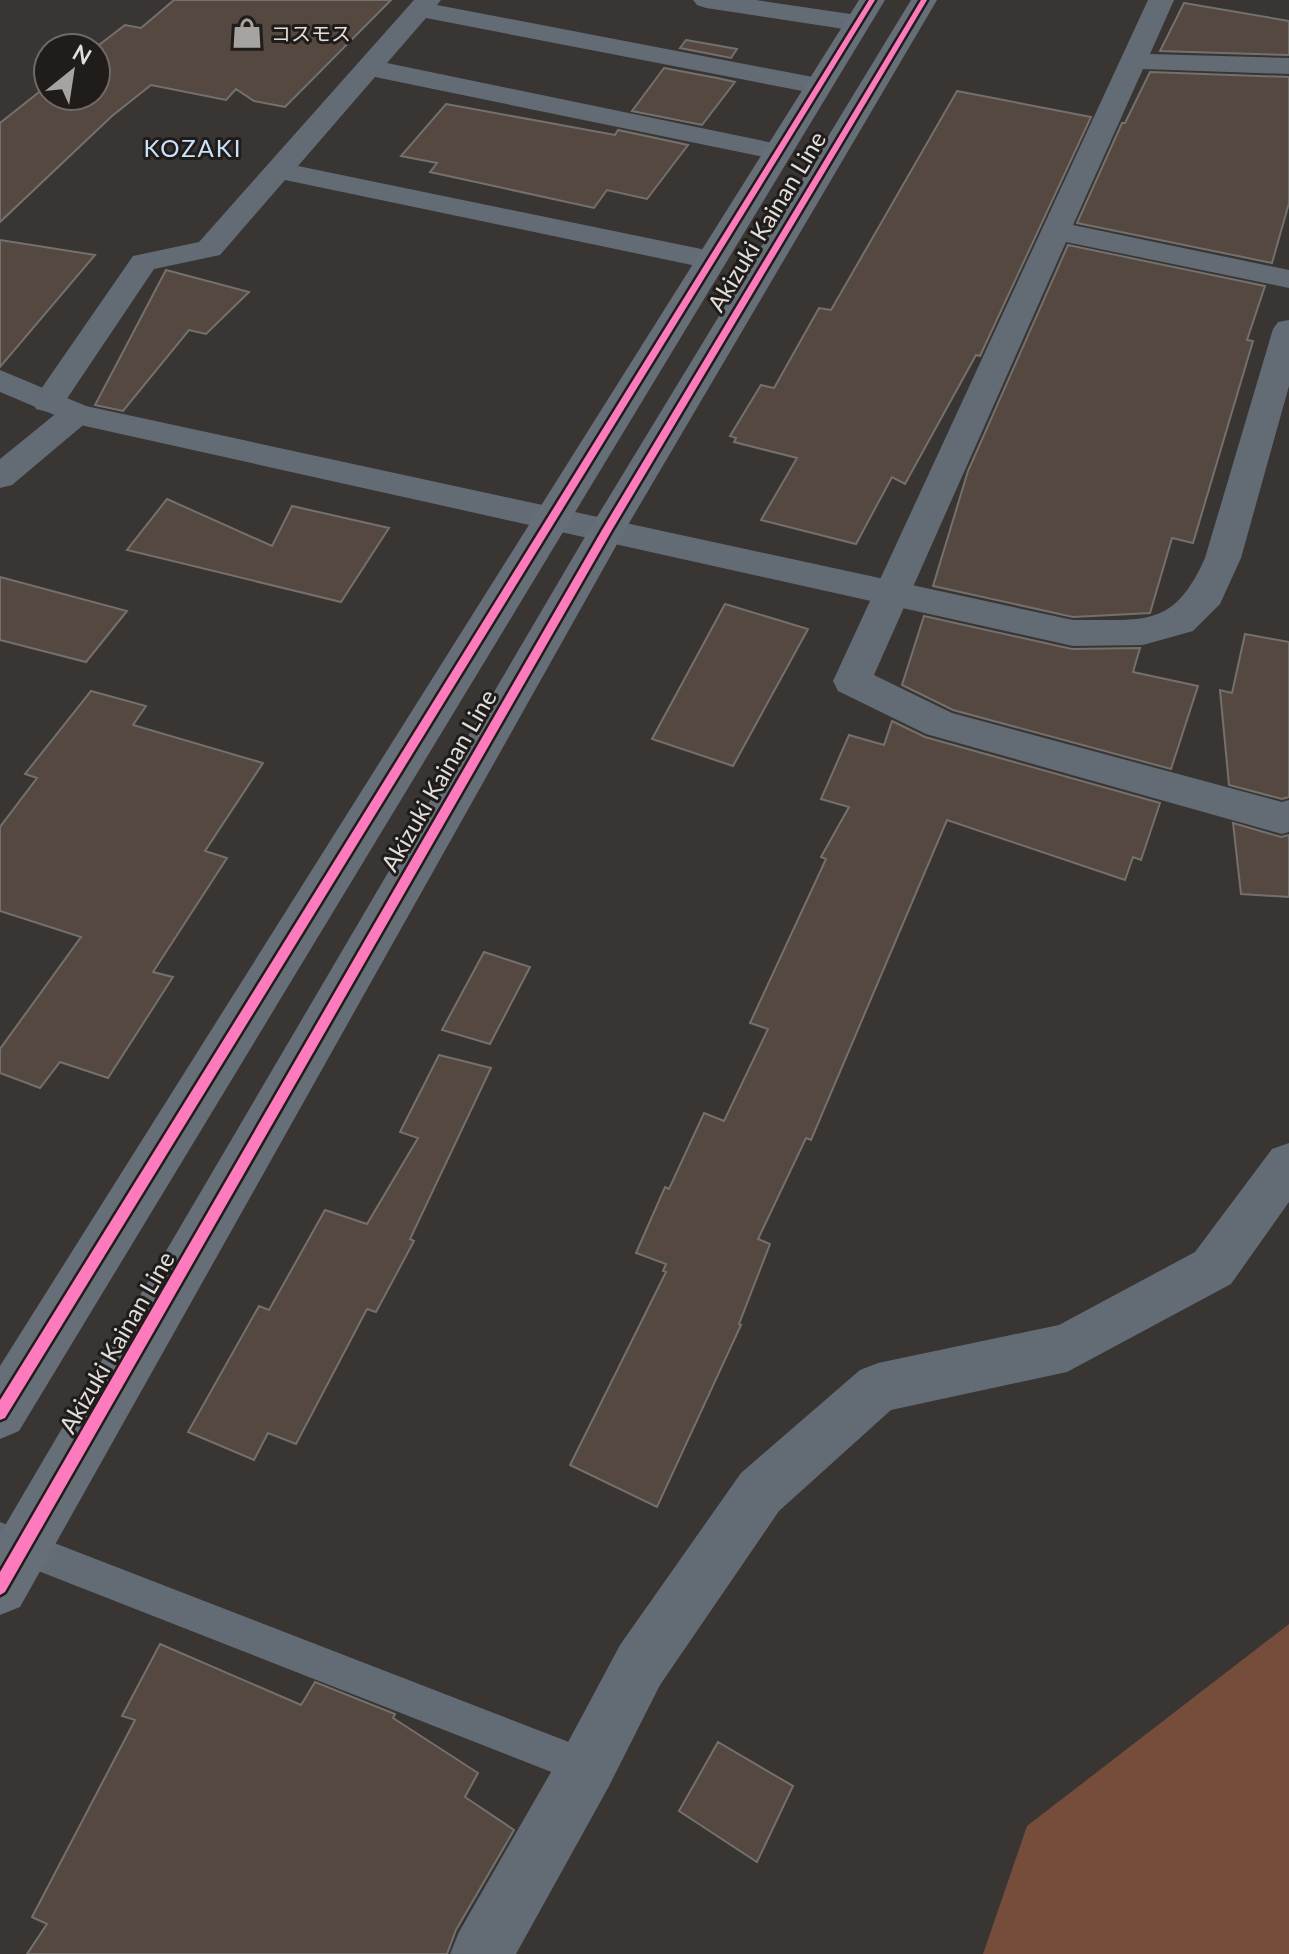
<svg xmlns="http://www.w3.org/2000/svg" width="1289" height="1954" font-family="Lato,'Noto Sans JP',sans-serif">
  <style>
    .green { fill: #754d3a }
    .building { fill: #554841; stroke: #73706e; stroke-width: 2 }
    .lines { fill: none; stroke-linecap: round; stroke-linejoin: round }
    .service { fill: #636c74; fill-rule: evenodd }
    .minor { fill: #636c74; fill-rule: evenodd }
    .tertiary { fill: #636c74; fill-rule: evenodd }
    .secondary { fill: #666e77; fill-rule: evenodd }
    .cycleway-casing { stroke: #1f1c1a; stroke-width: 5 }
    .cycleway { fill: #fd7abc; fill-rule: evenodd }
    .labels { text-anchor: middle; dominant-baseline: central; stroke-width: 6; stroke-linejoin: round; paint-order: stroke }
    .far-poi-label { font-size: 20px; fill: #e2dedc; stroke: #1f1c1a; text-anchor: start }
    .far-quarter-label { font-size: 24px; letter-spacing: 2px; fill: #cce2fa; stroke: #1f1c1a }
    .street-label { font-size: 24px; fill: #e2dedc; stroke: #1f1c1a }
  </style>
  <rect width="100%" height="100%" fill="#383533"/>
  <!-- green -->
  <path class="green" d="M1289 1624V1954H983L1027 1826Z"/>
  <!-- building -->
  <path class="building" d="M174 0H391L285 107 254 101 236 89 226 100 151 85 112 116 0 222V123L48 85V96H96L95 48 125 25 141 28Z
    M1184 3 1289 21V55L1160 51Z
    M686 40 737 49 731 58 680 48Z
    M664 68 717 78 735 82 702 125 632 111Z
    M1150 72 1289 77V203L1272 263 1077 223 1122 123H1125Z
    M957 91 1091 117 980 356 976 355 905 484 892 477 856 544 761 520 797 458 734 442 736 438 730 436 761 385 774 388 819 308 831 310Z
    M446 104 615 135 618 130 688 145 647 199 607 190 594 208 430 172 437 163 401 156Z
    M0 240 95 255 0 367Z
    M1068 245 1265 286 1247 340 1253 341 1193 543 1172 538 1150 613 1073 617 933 586 968 471Z
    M166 270 249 292 206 334 189 330 123 411 95 405Z
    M167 499 272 546 292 506 389 528 341 602 127 550Z
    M0 577 127 611 86 662 0 640Z
    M725 604 808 629 733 766 652 739Z
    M924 616 1072 649 1140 648 1133 672 1198 686 1171 769 953 710 902 685Z
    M1245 634 1289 642V797L1282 799 1229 785 1220 690 1232 693Z
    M91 691 146 706 133 725 263 763 205 851 227 858 153 972 173 977 108 1078 60 1062 40 1088 0 1073V1049L81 937 0 911V827L37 778 25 774Z
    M892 721 925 737 1160 803 1141 860 1133 857 1125 880 947 820 811 1140 806 1138 758 1239 770 1244 739 1324 741 1325 657 1507 570 1465 666 1272 663 1271 666 1264 636 1253 665 1187 669 1189 704 1113 724 1121 768 1029 750 1023 826 859 821 857 849 807 821 799 849 735 884 745Z
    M1233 823 1281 837 1289 835V897L1241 894Z
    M484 952 530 967 490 1044 442 1030Z
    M439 1055 491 1068 410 1239 414 1241 376 1312 367 1309 296 1444 268 1433 254 1460 188 1432 259 1306 269 1310 325 1210 367 1224 418 1138 400 1132Z
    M160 1644 301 1705 315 1682 395 1714 393 1718 478 1773 465 1797 514 1830 456 1930 447 1954H27L47 1924 32 1917 135 1720 122 1716Z
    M718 1742 793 1786 757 1862 679 1811Z"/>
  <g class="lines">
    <!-- service -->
    <path class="service" d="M0 1522 600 1754 606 1767 600 1780 587 1786 0 1556Z"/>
    <!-- minor -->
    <path class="minor" d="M414 0H441L437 5 818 78 828 80 831 86 828 92 818 94 426 18 387 63 778 144 788 146 792 152 788 158 778 160 375 77 298 166 711 251 722 254 726 260 722 266 711 269 285 180 220 255 154 269 60 409 48 412 36 409 32 402 133 256 199 242Z
      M693 0H756L857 15 866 18 870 23 866 28 857 31 706 8 697 5Z
      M1148 0H1174L1150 54 1289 58V74L1143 69 1073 225 1289 270V288L1066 242 874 675 952 713 1282 802 1289 800V832L1282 834 926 734 838 691 833 681Z
      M76 404 88 407 93 414 88 421 12 485 0 488V459L64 407Z
      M1289 1143V1202L1231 1284 1067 1372 891 1410 779 1511 660 1685 608 1788 516 1954H450L459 1932 566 1746 620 1645 741 1473 860 1370 878 1363 1059 1325 1195 1252 1272 1149Z"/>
    <!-- tertiary -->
    <path class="tertiary" d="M1289 320V386L1241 558 1220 604 1193 631 1143 645 1073 646 76 424 0 392V370L86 406 1073 620C1143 619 1173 630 1205 558L1273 329 1278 322Z"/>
    <!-- secondary -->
    <path class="secondary" d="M859 0H885L19 1431 0 1439V1366Z
      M911 0H937L625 530 20 1607 0 1615V1534L589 530Z"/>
    <defs>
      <path id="cycleway" d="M869 0H875L5 1418 0 1420V1400Z
        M921 0H927L612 530 5 1592 0 1595V1572L602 530Z"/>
    </defs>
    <!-- cycleway casing -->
    <use href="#cycleway" class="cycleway-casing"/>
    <!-- cycleway -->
    <use href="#cycleway" class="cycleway"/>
  </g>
  <!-- icons -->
  <defs>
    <symbol id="shop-bare" viewBox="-9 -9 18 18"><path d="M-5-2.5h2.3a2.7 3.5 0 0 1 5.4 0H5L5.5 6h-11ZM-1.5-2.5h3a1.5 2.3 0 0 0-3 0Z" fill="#a6a3a1" stroke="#1f1c1a" stroke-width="2.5" paint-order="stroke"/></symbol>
  </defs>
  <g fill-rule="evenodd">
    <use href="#shop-bare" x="225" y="11" width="44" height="44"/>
  </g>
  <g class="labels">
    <!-- far-poi labels -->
    <g class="far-poi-label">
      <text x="271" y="33">コスモス</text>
    </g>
    <!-- far-quarter labels -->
    <g class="far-quarter-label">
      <text x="193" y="147">KOZAKI</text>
    </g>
    <!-- street labels -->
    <g class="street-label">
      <text transform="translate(766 221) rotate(-59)">Akizuki Kainan Line</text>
      <text transform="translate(438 780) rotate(-60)">Akizuki Kainan Line</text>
      <text transform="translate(116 1342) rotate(-60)">Akizuki Kainan Line</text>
    </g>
  </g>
  <!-- north arrow -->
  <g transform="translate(72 72) rotate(30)"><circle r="38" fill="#1f1c1a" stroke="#6d6a68" stroke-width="2"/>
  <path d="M0-6L14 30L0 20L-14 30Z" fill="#a6a3a1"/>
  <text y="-12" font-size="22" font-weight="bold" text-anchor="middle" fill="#e2dedc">N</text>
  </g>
</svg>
